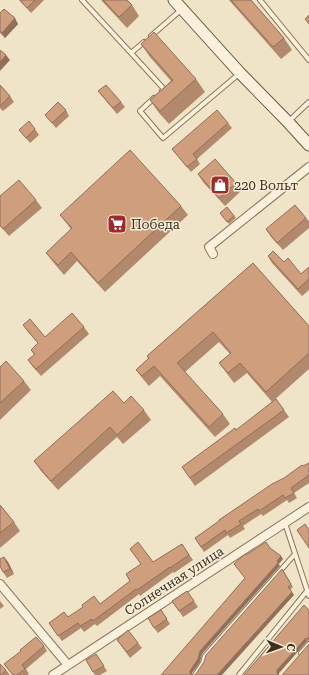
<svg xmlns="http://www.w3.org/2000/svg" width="309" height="675" font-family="'Roboto Serif',serif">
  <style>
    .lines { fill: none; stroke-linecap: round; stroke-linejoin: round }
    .service-casing { stroke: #8d765c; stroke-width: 6 }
    .minor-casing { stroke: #8d765c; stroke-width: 10 }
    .secondary-casing { stroke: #6f573f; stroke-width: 13 }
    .service { stroke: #faf1dc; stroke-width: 4 }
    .minor { stroke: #faf1dc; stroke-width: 8 }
    .secondary { stroke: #faf1dc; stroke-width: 11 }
    .wall { fill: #b2896c }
    .shaded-wall { fill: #916f58 }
    .building { fill: #cf9f7d; stroke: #916f58 }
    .labels { text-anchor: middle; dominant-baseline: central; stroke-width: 3; stroke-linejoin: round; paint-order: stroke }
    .poi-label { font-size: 13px; fill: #3d2e20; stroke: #f7eed8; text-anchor: start }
    .street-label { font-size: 13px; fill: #3d2e20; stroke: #f7eed8 }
  </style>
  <rect width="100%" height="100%" fill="#f0e4c8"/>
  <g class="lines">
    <defs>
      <path id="service" d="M82 0 131 53 144 42
        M260 0 309 60
        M151 36 182 9
        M131 53 164 89 162 91
        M154 98 140 111 163 138 240 73
        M289 121 309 102
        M285 523 309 596
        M301 653 309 644
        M195 675 203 663 205 656 295 554
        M239 675 307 591"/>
      <path id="minor" d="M213 254 209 247 309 167
        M0 584 68 665
        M53 675 309 507"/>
      <path id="secondary" d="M174 0 240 73 288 122 309 145"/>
    </defs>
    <!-- service casing -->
    <use href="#service" class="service-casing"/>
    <!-- minor casing -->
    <use href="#minor" class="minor-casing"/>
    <!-- secondary casing -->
    <use href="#secondary" class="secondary-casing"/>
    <!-- service -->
    <use href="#service" class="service"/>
    <!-- minor -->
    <use href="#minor" class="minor"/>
    <!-- secondary -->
    <use href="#secondary" class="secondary"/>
  </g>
  <!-- wall -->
  <path class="wall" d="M19 0H44L31 13Z
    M101 0H127L132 5 139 16 127 28Z
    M229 0H251L284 38 292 50 281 59Z
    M0 13 18 24 5 38 0 33Z
    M141 44 196 79 205 92 169 124 159 113 150 100 171 81 150 57Z
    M0 85 10 96 14 102 3 111 0 108Z
    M98 91 121 102 125 107 117 114 102 96Z
    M66 110 69 116 56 128 45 115Z
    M228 123 232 128 197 159 200 164 191 172 172 149Z
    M35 129 39 135 30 143 19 130Z
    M198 174 236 183 241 191 225 206 203 182Z
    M0 196 36 200 42 208 9 236 0 226Z
    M181 206 188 215 105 292 77 261 64 275 53 262 46 253 71 229 67 224 60 215Z
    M227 207 236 218 229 224 220 213Z
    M306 218 309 221V228L283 250 271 237 266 229Z
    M268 256 284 262 301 274 309 267V290L302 296 272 263Z
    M253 263 309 326V369L272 402 247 373 234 383 219 363 230 354 219 342 185 372 223 414 230 424 215 437 160 376 149 386 143 379 136 370 148 359 147 356Z
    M23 325 45 337 84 327 89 334 41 376 33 367 28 360 34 355 31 350 38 343 28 332Z
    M0 367 24 381 31 390 0 420Z
    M276 399 289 417 195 486 182 467 237 430Z
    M124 403 144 410 151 420 123 444 117 437 58 490 41 471 34 461Z
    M309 463V483L294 493 297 498 289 503 287 500 263 516 261 514 243 526 245 529 230 538 228 535 204 552 195 538Z
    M0 505 14 522 20 531 0 548Z
    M182 544 193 560 174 573 173 572 140 596 139 594 97 626 95 624 84 632 81 628 62 641 49 623 68 617 100 604 130 581 153 562Z
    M4 557 8 562 14 574 7 578 3 572Z
    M284 572 293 587 290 590 294 595 196 674Z
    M187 591 198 607 183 617 172 601Z
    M0 601 4 606 0 609Z
    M161 610 170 624 158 633 154 628Z
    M309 610V641H307L279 673 244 675Z
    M117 640 138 643 142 648 130 658Z
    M44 646 47 651 26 669 29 674 27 675H13L4 664Z
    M96 654 107 671 100 675H95L86 660Z
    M6 670 10 675H0Z"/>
  <!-- shaded-wall -->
  <path class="shaded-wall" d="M15 18 18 24 5 38 2 33Z
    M6 55 10 60 0 71V62Z
    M281 556 283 559 279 564 277 561Z
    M4 557 8 562 14 574 10 569Z
    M278 563 280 566 202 654 200 662 192 673V675L190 674V671L200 651Z
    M292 592 294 595 222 675H217Z
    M305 639 307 641 279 673V675H278L277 673V670Z"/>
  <!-- building -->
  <path class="building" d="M20 0H35L27 8Z
    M103 0H127L132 5 119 17Z
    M231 0H251L284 38 273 47Z
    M4 9 15 18 2 33 0 31V13Z
    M309 15V24L305 19Z
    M154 32 196 79 160 111 150 100 173 80 141 44Z
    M0 50 6 55 0 62Z
    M0 85 10 96 0 106Z
    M106 85 121 102 113 108 98 91Z
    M58 102 66 110 52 123 45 115Z
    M217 110 228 123 193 154 197 159 187 167 172 149Z
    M29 121 35 129 26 138 19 130Z
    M130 150 181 206 98 283 71 252 58 265 46 253 72 228 60 215Z
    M215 159 236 183 219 198 198 174Z
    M19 180 36 200 3 229 0 225V196Z
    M295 205 306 218 277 243 266 229Z
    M227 207 234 216 227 222 220 213Z
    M273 251 284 262 288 258 301 274 309 267V279L298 289 268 256Z
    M253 263 309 326V353L266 392 240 363 228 373 219 363 231 353 213 332 177 363 223 414 209 427 154 366 142 376 136 370 149 358 147 356Z
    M72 313 84 327 36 369 28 360 35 354 31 350 38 343 23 325 30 319 45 337Z
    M6 361 24 381 0 403V367Z
    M113 391 124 403 131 396 144 410 117 435 110 427 51 481 34 461Z
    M276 399 284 410 190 478 182 467 235 428 236 430Z
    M309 463V475L291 488 294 493 285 498 283 495 259 511 258 509 239 521 241 524 226 533 225 530 201 547 195 538 219 521V520L272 484 284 478 302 465 303 466Z
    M0 505 14 522 0 533Z
    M305 524 309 530V548L297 530Z
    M138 542 153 562 182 544 189 555 170 568V567L137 590 136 589 93 621 92 619 80 626 78 623 58 636 49 623 64 612 68 617 83 607 82 605 94 596 100 604 130 581 126 574 141 564 130 549Z
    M266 542 270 548 281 556 277 561 278 563 200 651 198 659 190 671V674L192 675H161L245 578 234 564 245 554 246 555Z
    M4 557 10 569 3 572 0 566V559Z
    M282 569 291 584 288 587 292 592 217 675H194L196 674 204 662 206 655Z
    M187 591 194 601 179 611 172 601Z
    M304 605 309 610V639L307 638 305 639 277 670V673L278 675H244Z
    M161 610 167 619 154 628 148 618Z
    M128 630 138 643 127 652 117 640Z
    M36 637 44 646 22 665 25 669 17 675H13L4 664 21 651 20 650Z
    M309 644V675H282L283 674Z
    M96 654 104 666 93 672 86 660Z
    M0 664 6 670 1 675H0Z"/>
  <!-- icons -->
  <defs>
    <symbol id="shop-square" viewBox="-11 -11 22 22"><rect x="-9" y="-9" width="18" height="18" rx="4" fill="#9e2a2b" stroke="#f7eed8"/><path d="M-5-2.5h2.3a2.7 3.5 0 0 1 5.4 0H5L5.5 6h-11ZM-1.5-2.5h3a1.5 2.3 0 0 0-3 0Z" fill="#fff"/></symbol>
    <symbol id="supermarket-square" viewBox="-11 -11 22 22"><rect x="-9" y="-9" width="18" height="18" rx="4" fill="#9e2a2b" stroke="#f7eed8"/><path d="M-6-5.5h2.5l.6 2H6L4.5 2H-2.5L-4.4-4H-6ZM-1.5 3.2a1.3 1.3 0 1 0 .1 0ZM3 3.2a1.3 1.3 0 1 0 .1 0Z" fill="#fff"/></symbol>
  </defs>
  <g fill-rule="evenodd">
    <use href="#shop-square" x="209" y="174" width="22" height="22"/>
    <use href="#supermarket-square" x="106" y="213" width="22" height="22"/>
  </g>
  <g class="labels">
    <!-- poi labels -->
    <g class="poi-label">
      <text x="234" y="185">220 Вольт</text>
      <text x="131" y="224">Победа</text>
    </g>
    <!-- street labels -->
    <g class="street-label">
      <text transform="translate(174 581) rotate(-33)">Солнечная улица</text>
    </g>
  </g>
  <!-- north arrow -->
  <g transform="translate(281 647) rotate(92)" stroke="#f7eed8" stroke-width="3" paint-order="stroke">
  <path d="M0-3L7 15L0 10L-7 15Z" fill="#3d2e20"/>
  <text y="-6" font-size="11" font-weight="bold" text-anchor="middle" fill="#3d2e20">С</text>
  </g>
</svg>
